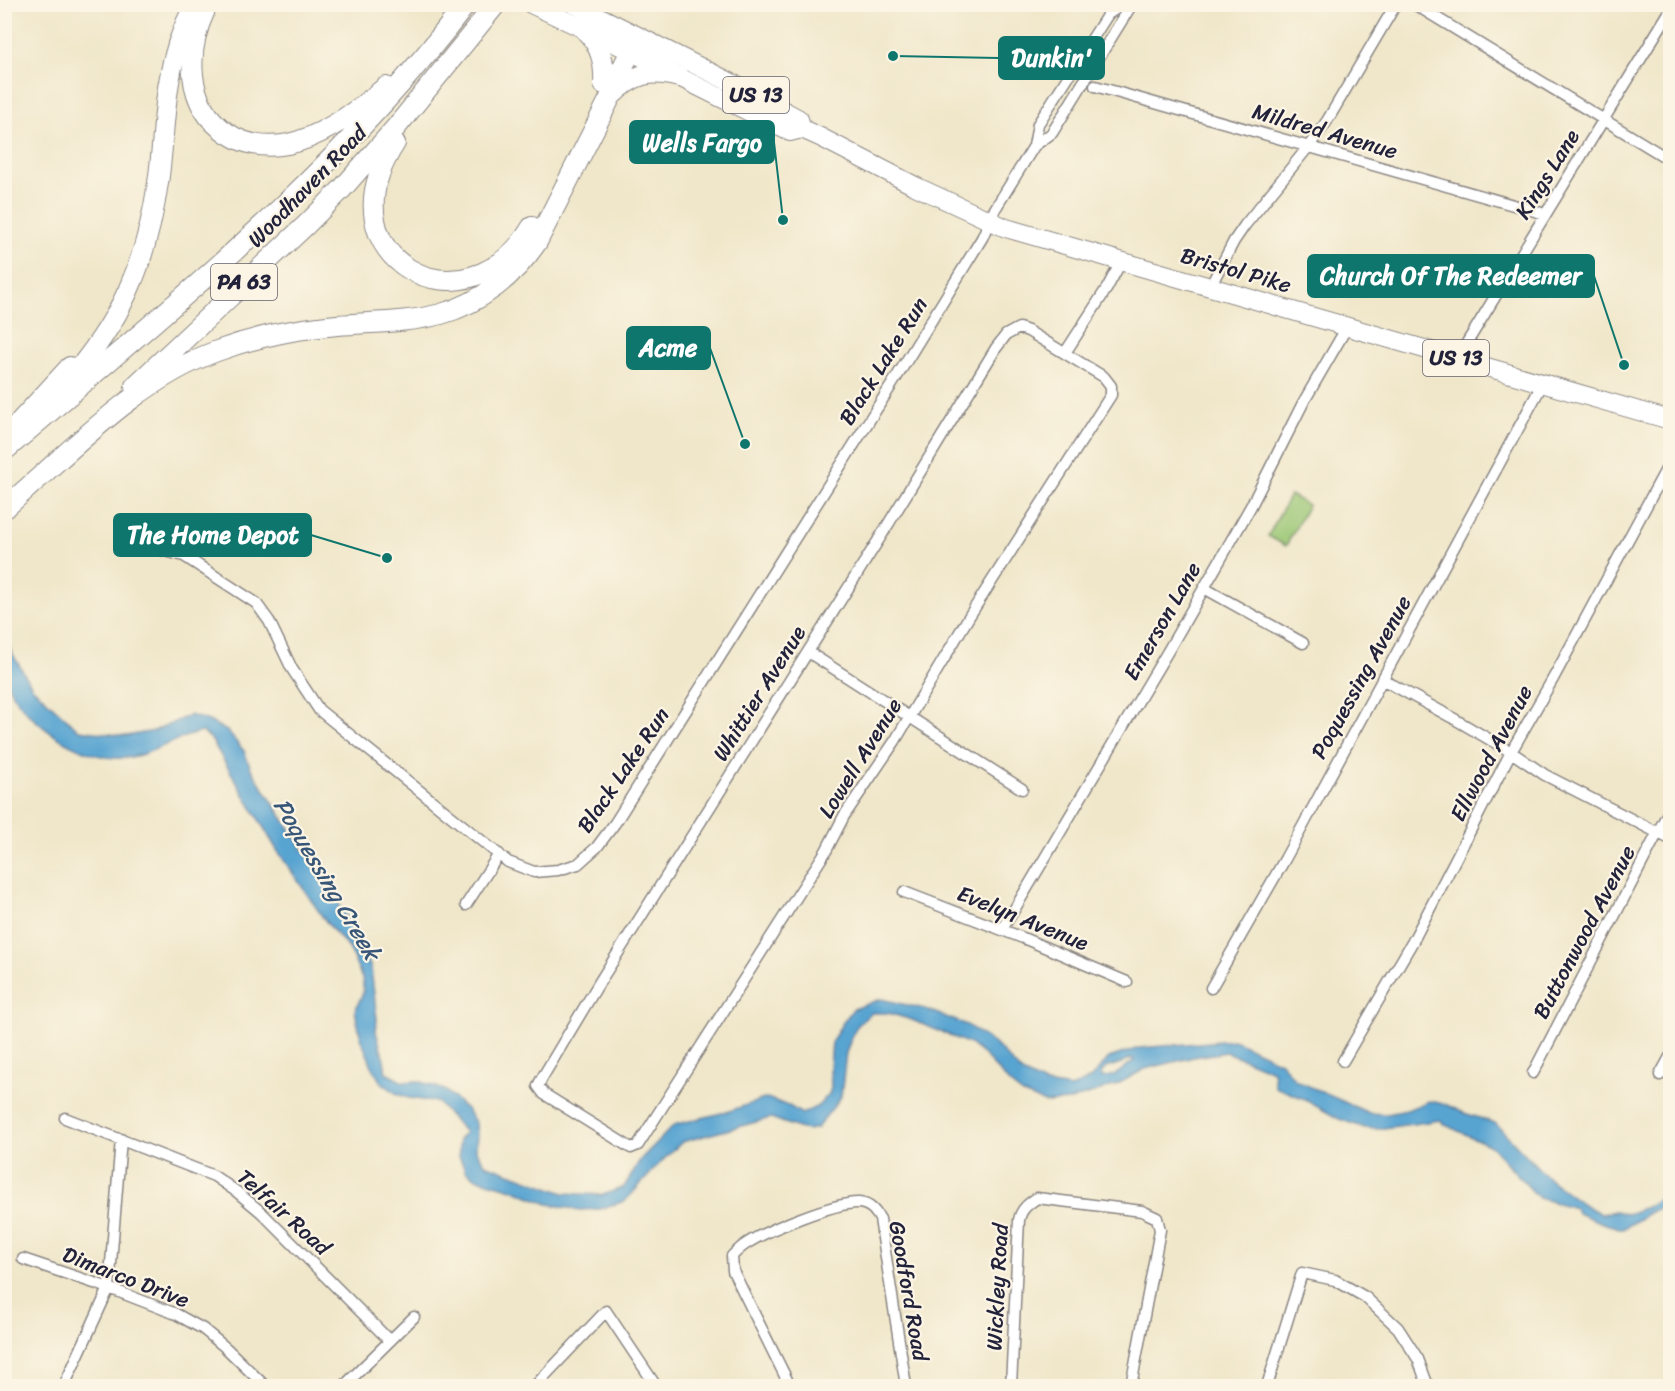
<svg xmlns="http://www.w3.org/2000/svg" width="1675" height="1391" font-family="Sriracha,sans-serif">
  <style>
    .green { fill: #9ac673; stroke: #5e7457; stroke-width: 1.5 }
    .water { fill: #59a4d1; stroke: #3e6386; stroke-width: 1.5; fill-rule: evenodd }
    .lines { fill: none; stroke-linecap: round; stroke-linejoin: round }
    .street-casing { stroke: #898482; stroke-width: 13 }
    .primary-casing { stroke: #898482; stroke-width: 20 }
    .highway-casing { stroke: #898482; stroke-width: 22 }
    .street { stroke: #fff; stroke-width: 10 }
    .primary { stroke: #fff; stroke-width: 18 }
    .highway { stroke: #fff; stroke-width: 20 }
    .labels { text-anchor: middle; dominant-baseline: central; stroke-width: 4.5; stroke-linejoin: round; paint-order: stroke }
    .shield { fill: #fcf5e5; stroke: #63616e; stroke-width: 1.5 }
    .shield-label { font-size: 21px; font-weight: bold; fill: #22223b }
    .street-label { font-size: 22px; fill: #22223b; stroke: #fcf5e5 }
    .water-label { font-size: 24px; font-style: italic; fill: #385677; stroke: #fcf5e5 }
    .leader { fill: none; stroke: #0f766e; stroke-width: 2 }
    .callout-dot { fill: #0f766e; stroke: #fcf5e5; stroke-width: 2 }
    .callout { fill: #0f766e; stroke: #0f766e; stroke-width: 2 }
    .callout-label { font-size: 24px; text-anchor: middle; font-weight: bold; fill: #fff }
  </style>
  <rect width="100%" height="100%" fill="#fcf5e5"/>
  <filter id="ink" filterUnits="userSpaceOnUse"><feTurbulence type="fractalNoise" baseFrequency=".0167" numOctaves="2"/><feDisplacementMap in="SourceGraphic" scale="12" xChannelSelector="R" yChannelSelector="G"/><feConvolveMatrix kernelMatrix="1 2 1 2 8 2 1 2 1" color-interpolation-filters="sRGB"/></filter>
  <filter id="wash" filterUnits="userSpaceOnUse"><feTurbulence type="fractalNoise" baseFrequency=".008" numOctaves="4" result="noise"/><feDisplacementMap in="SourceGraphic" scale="24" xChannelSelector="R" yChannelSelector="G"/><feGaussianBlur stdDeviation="1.35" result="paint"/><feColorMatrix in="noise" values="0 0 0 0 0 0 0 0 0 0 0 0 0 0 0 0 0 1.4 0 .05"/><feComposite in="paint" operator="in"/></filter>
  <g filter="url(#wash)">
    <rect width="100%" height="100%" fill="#f0e7ca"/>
    <!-- green -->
    <path class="green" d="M1290 495 1308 505 1286 546 1268 536Z"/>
    <!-- water -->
    <path class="water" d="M5 635 9 648 32 687 79 730 126 736 154 731 190 715 209 721 227 731 244 751 251 769 355 929 362 948 371 968 377 1019 376 1032 384 1059 386 1073 403 1082 418 1081 445 1090 466 1109 476 1123 477 1134 476 1150 485 1164 564 1193 603 1195 624 1187 640 1160 674 1125 729 1111 767 1098 789 1106 802 1114 818 1106 829 1094 831 1088 830 1067 832 1041 842 1024 853 1009 881 999 925 1009 967 1025 996 1045 1022 1073 1045 1084 1072 1088 1091 1078 1109 1058 1139 1048 1234 1040 1281 1062 1295 1080 1369 1113 1387 1114 1407 1110 1429 1101 1445 1104 1464 1113 1495 1123 1550 1180 1583 1204 1601 1214 1615 1211 1627 1214 1647 1207 1670 1191V1205L1652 1211 1623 1229 1605 1224 1577 1213 1575 1208 1539 1198 1491 1146 1443 1124 1441 1120 1377 1129 1365 1128 1339 1119 1302 1098 1275 1087 1273 1071 1227 1052 1194 1057 1145 1069 1116 1085 1069 1101 1045 1103 1023 1094 1010 1084 984 1055 970 1044 912 1020 888 1013H872L858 1024 852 1036 846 1053 841 1097 817 1128 807 1130 798 1128 771 1118 682 1142 661 1162 625 1201 599 1209 579 1210 548 1204 512 1189 478 1179 466 1171 459 1156V1140L465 1132 437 1102 409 1098 397 1094 380 1081 372 1066 361 1039 355 1011 363 992V981L349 948 326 922 277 850 211 739 203 732C175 736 152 756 124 758 81 761 22 721 6 681 1 671 4 647 5 635ZM1132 1058 1134 1060C1122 1069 1117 1078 1101 1077L1102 1072 1106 1068 1121 1063Z"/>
  </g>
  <g filter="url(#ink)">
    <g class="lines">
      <defs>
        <path id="street" d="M1414 4 1670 160
          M1095 86 1545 214
          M1034 146 1052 133 1132 4
          M1210 287 1234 241 1245 225 1309 146 1327 121 1396 4
          M1019 328 1028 331 1104 377 1111 386V395L970 615 895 741 844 816 826 851 638 1145 631 1148 544 1094 538 1086 542 1078 599 983 881 536 996 348 1006 335Z
          M1065 353 1107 288 1121 262
          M1457 359 1670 11
          M154 548 184 556 256 603 269 621 292 669 319 710 508 862 534 872 558 870 578 864 597 847 615 823 896 378 982 238 995 209 1034 146 1038 124 1108 14 1123 4
          M1204 588 1303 643
          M808 652 1022 789
          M1382 679 1451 717 1511 752 1545 775 1670 839
          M904 892 1023 938 1127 982
          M466 905 499 854
          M1002 929 1014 910 1168 651 1251 506 1303 403 1347 327
          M1211 988 1285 859 1543 383
          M1343 1061 1413 941 1511 752 1554 677 1670 462
          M1533 1073 1670 809
          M1660 1075 1670 1057
          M65 1118 214 1176 237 1192 261 1212 389 1340
          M23 1259 109 1288 176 1314 203 1329 226 1348 265 1386
          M64 1386 109 1288 121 1139
          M344 1386 414 1317
          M535 1386 606 1311 656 1386
          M790 1386 733 1271 732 1256C736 1252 741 1247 746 1244 767 1230 835 1202 859 1203 870 1204 875 1211 880 1219L906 1386
          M1011 1386 1019 1220C1021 1209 1028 1204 1037 1198L1142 1211 1157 1218 1160 1230 1131 1386
          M1267 1386 1302 1273 1335 1280 1365 1297 1398 1328 1418 1359 1428 1386"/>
        <path id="primary" d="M531 4 631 51 679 77 790 132 802 129 820 137 915 186 1006 228 1670 420
          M574 4 748 91 799 119 802 129"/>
        <path id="highway" d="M205 10C186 51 185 105 227 133 245 145 267 148 288 144 322 137 360 109 386 87
          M586 31C601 46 605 63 604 84
          M611 96C633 74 650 69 679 77
          M395 143C319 259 466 337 532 227
          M66 384C121 322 146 264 158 183 163 150 163 116 169 82 173 55 182 29 195 4
          M135 386 306 225 342 189 398 125 496 4
          M15 427 70 367
          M4 451C166 311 336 176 466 4
          M33 483C89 433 146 377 217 351 250 339 284 331 319 327 357 322 404 324 441 314 481 303 514 276 537 242L611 96 614 84 631 51
          M4 509 42 475"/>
      </defs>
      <!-- street casing -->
      <use href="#street" class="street-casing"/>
      <!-- primary casing -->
      <use href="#primary" class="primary-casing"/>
      <!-- highway casing -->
      <use href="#highway" class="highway-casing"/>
      <!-- street -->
      <use href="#street" class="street"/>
      <!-- primary -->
      <use href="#primary" class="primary"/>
      <!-- highway -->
      <use href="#highway" class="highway"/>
    </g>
  </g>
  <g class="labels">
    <!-- shield labels -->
    <g class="shield">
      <rect x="723" y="77" width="66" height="36" rx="4.5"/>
      <rect x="211" y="264" width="66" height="36" rx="4.5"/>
      <rect x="1423" y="340" width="66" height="36" rx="4.5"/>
    </g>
    <g class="shield-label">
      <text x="756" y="95">US 13</text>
      <text x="244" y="282">PA 63</text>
      <text x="1456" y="358">US 13</text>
    </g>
    <!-- street labels -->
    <g class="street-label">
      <text transform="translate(1325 131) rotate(16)">Mildred Avenue</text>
      <text transform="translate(1547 174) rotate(-58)">Kings Lane</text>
      <text transform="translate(307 186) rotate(-46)">Woodhaven Road</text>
      <text transform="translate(1236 270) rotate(16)">Bristol Pike</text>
      <text transform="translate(883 361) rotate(-58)">Black Lake Run</text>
      <text transform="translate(1162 621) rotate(-60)">Emerson Lane</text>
      <text transform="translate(1361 677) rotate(-61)">Poquessing Avenue</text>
      <text transform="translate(759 693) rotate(-58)">Whittier Avenue</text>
      <text transform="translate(1491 753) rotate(-62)">Ellwood Avenue</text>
      <text transform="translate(860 758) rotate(-58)">Lowell Avenue</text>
      <text transform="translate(623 770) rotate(-56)">Black Lake Run</text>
      <text transform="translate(1023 918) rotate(22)">Evelyn Avenue</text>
      <text transform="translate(1584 932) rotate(-62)">Buttonwood Avenue</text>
      <text transform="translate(284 1212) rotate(42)">Telfair Road</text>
      <text transform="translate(126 1277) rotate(21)">Dimarco Drive</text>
      <text transform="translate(997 1287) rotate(-87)">Wickley Road</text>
      <text transform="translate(909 1291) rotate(80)">Goodford Road</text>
    </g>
    <!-- water labels -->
    <g class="water-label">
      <text transform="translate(327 879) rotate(59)">Poquessing Creek</text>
    </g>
  </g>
  <!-- callouts -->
  <path class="leader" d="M893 56L999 58M783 220L774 142M1624 365L1594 276M745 444L710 348M387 558L311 535"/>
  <g class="callout-dot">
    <circle cx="893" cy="56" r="6"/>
    <circle cx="783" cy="220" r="6"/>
    <circle cx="1624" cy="365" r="6"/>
    <circle cx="745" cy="444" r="6"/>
    <circle cx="387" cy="558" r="6"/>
  </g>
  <g class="callout">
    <rect x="999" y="37" width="105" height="42" rx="6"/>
    <rect x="630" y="121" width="144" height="42" rx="6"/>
    <rect x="1308" y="255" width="286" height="42" rx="6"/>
    <rect x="627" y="327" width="83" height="42" rx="6"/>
    <rect x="114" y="514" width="197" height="42" rx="6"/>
  </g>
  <g class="callout-label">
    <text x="1052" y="66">Dunkin'</text>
    <text x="702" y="151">Wells Fargo</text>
    <text x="1451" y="284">Church Of The Redeemer</text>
    <text x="668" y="356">Acme</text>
    <text x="213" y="543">The Home Depot</text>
  </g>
  <!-- margin -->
  <rect width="1675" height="1391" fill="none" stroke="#fcf5e5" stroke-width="24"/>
</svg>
